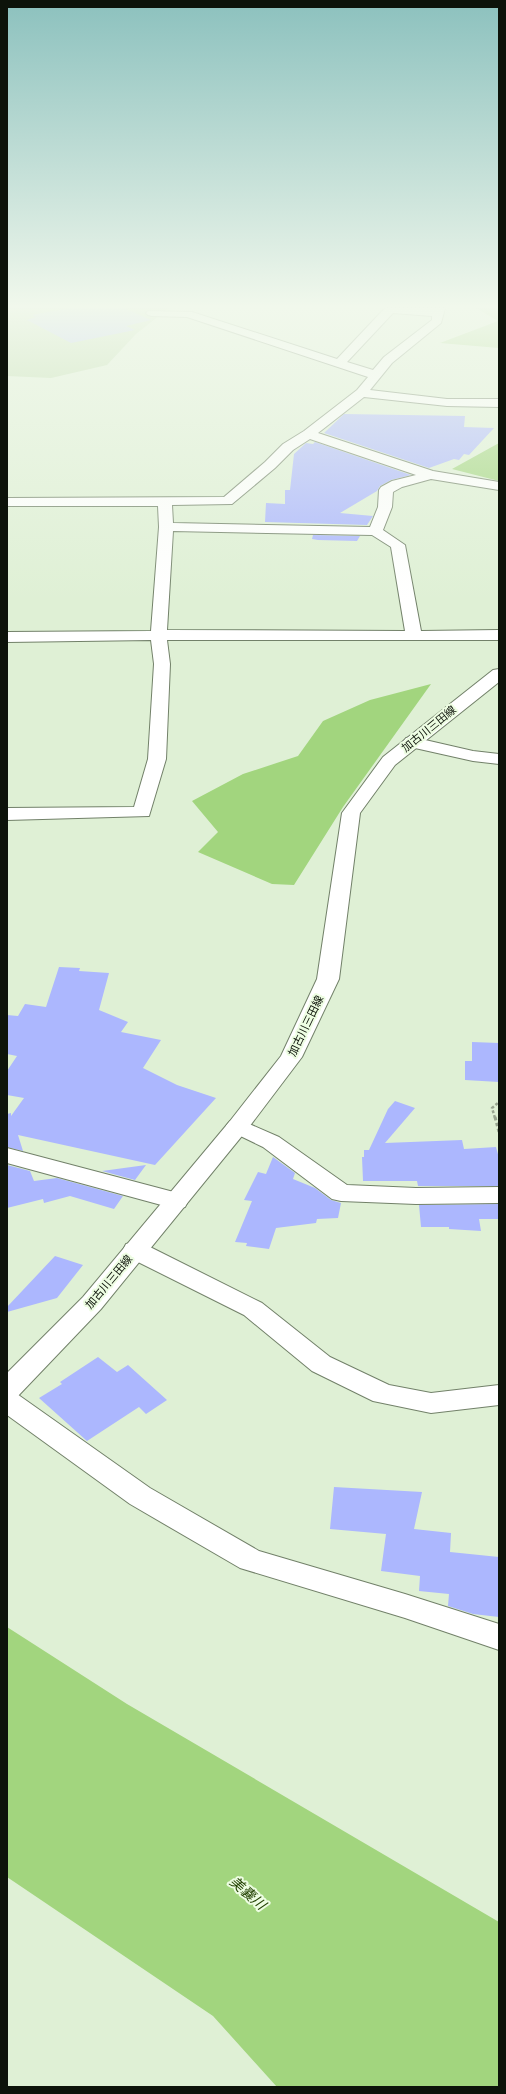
<svg xmlns="http://www.w3.org/2000/svg" width="506" height="2094" font-family="Roboto,'Noto Sans JP',sans-serif">
  <style>
    .green { fill: #b6d7a0 }
    .water { fill: #a2d57e }
    .building { fill: #acb7fe }
    .lines { fill: none; stroke-linecap: round; stroke-linejoin: round }
    .street-casing { stroke: #728169; stroke-width: 2 }
    .primary-casing { stroke: #728169; stroke-width: 2 }
    .path-far1 { stroke: #98a590; stroke-width: 2.5; stroke-dasharray: 3 2; stroke-linecap: butt }
    .path { stroke: #98a590; stroke-width: 3; stroke-dasharray: 3.5 2.5; stroke-linecap: butt }
    .street { fill: #fff; fill-rule: evenodd }
    .primary { fill: #fff; fill-rule: evenodd }
    .labels { text-anchor: middle; dominant-baseline: central; stroke-width: 4; stroke-linejoin: round; paint-order: stroke }
    .street-label { font-size: 11px; fill: #0d130a; stroke: #edfde2 }
    .near-water-label { font-size: 14px; font-style: italic; fill: #224102; stroke: #edfde2 }
  </style>
  <rect width="100%" height="100%" fill="#dff0d5"/>
  <!-- green -->
  <path class="green" d="M7 308H169L136 334 107 365 51 378 7 376Z"/>
  <!-- water -->
  <path class="water" d="M476 308H499V348L440 343 498 321Z
    M499 443V481L452 469Z
    M431 684 343 807 294 885 272 884 198 852 218 832 192 801 243 774 298 756 323 721 370 700Z
    M7 1627 127 1704 499 1922V2087H277L213 2016 7 1877Z"/>
  <!-- building -->
  <path class="building" d="M69 308H124L151 320 126 326 135 330 71 343 27 320 36 317 32 315Z
    M344 414 465 416 464 427 494 428 469 455 464 454 459 460 454 459 429 468 324 433Z
    M315 442 411 475 391 480 380 486 377 491 340 513 373 516 367 525 265 522 266 503 285 504V490H290L294 454 306 443 313 444Z
    M313 535 360 536 357 541 318 540 312 539Z
    M59 967 80 968 79 971 109 973 99 1010 128 1022 121 1032 161 1040 143 1068 177 1085 216 1098 155 1165 18 1135 23 1151 7 1147V1114L11 1113V1116L24 1098 7 1095V1071L17 1056 7 1054V1015L18 1016 25 1004 46 1007Z
    M472 1042 499 1043V1082L465 1080V1061H472Z
    M395 1101 415 1108 385 1143 462 1140 464 1149 496 1147 499 1158V1186H418L417 1181H363L362 1157H364V1150H369L388 1109Z
    M273 1157 295 1173 293 1179 315 1188 331 1200 341 1203 338 1218 317 1219 316 1223 276 1228 269 1249 246 1246 247 1243 235 1242 252 1201 244 1200 258 1172 266 1174Z
    M7 1165 30 1171 34 1181 57 1178 123 1196 114 1209 70 1196 44 1203 43 1199 7 1208Z
    M146 1165 135 1180 102 1171Z
    M499 1204V1219H479L481 1231 449 1229V1227H421L419 1205Z
    M55 1256 83 1265 57 1298 7 1312V1307Z
    M98 1357 117 1372 128 1365 167 1400 146 1414 139 1407 87 1441 39 1398 62 1384 60 1382Z
    M334 1487 422 1492 414 1529 451 1533 450 1552 499 1557V1617L473 1614 448 1606 449 1594 419 1591 420 1576 381 1571 386 1534 330 1529Z"/>
  <g class="lines">
    <defs>
      <path id="street" d="M385 308H445L441 323 392 363 370 390 447 399H499V407L447 406 364 397 318 433 433 471 499 482V490L431 479 402 487 393 492 392 507 383 530 405 545 421 631 499 630V640H167L170 664 166 759 149 816 7 820V808L134 807 148 759 154 664 151 640 7 642V632L151 631 159 527 158 506H7V498L224 497 265 462 283 444 304 431 357 390 368 377 187 317 152 316 148 315 146 313 148 311 192 312 337 359ZM393 313 432 316V320L384 357 373 370 347 362ZM310 439 416 475 392 481 381 487 379 490 378 507 370 527 173 523 172 505 232 504 275 468 293 450ZM173 531 372 535 391 547 405 631 167 630Z
        M412 737 473 751 499 754V764L473 761 406 746 403 742 406 738Z
        M238 1119 279 1137 347 1185 416 1188 499 1187V1203L416 1204 341 1201 332 1199 263 1147 230 1131 226 1126 230 1121Z
        M7 1148 185 1195 188 1201 185 1207 176 1209 7 1163Z
        M135 1242 144 1244 262 1303 330 1357 389 1385 431 1393 499 1385V1405L431 1413 373 1401 312 1371 244 1315 126 1256 123 1250 126 1244Z
        M7 1391 17 1394 150 1488 259 1551 405 1594 499 1624V1650L405 1618 240 1568 130 1504 7 1415Z"/>
      <path id="primary" d="M499 669V682L395 765 360 813 339 979 302 1057 246 1131 101 1309 17 1397 7 1400V1373L83 1297 230 1121 281 1056 317 979 342 813 383 757 493 670Z"/>
    </defs>
    <!-- street casing -->
    <use href="#street" class="street-casing"/>
    <!-- primary casing -->
    <use href="#primary" class="primary-casing"/>
    <!-- path-far1 -->
    <path class="path-far1" d="M495 1118 492 1108 499 1102"/>
    <!-- path -->
    <path class="path" d="M495 1117 499 1132"/>
    <!-- street -->
    <use href="#street" class="street"/>
    <!-- primary -->
    <use href="#primary" class="primary"/>
  </g>
  <!-- sky -->
  <linearGradient id="sky" x2="0" y2="1"><stop stop-color="#8cc1be"/><stop offset="0.51" stop-color="#f1f8ec"/><stop offset="1" stop-color="#f1f8ec" stop-opacity="0"/></linearGradient>
  <rect width="506" height="601" fill="url(#sky)"/>
  <g class="labels">
    <!-- street labels -->
    <g class="street-label">
      <text transform="translate(429 729) rotate(-39)">加古川三田線</text>
      <text transform="translate(306 1026) rotate(-64)">加古川三田線</text>
      <text transform="translate(109 1282) rotate(-50)">加古川三田線</text>
    </g>
    <!-- near-water labels -->
    <g class="near-water-label">
      <text transform="translate(248 1893) rotate(41)">美嚢川</text>
    </g>
  </g>
  <!-- border -->
  <rect width="506" height="2094" fill="none" stroke="#0d130a" stroke-width="16"/>
</svg>
